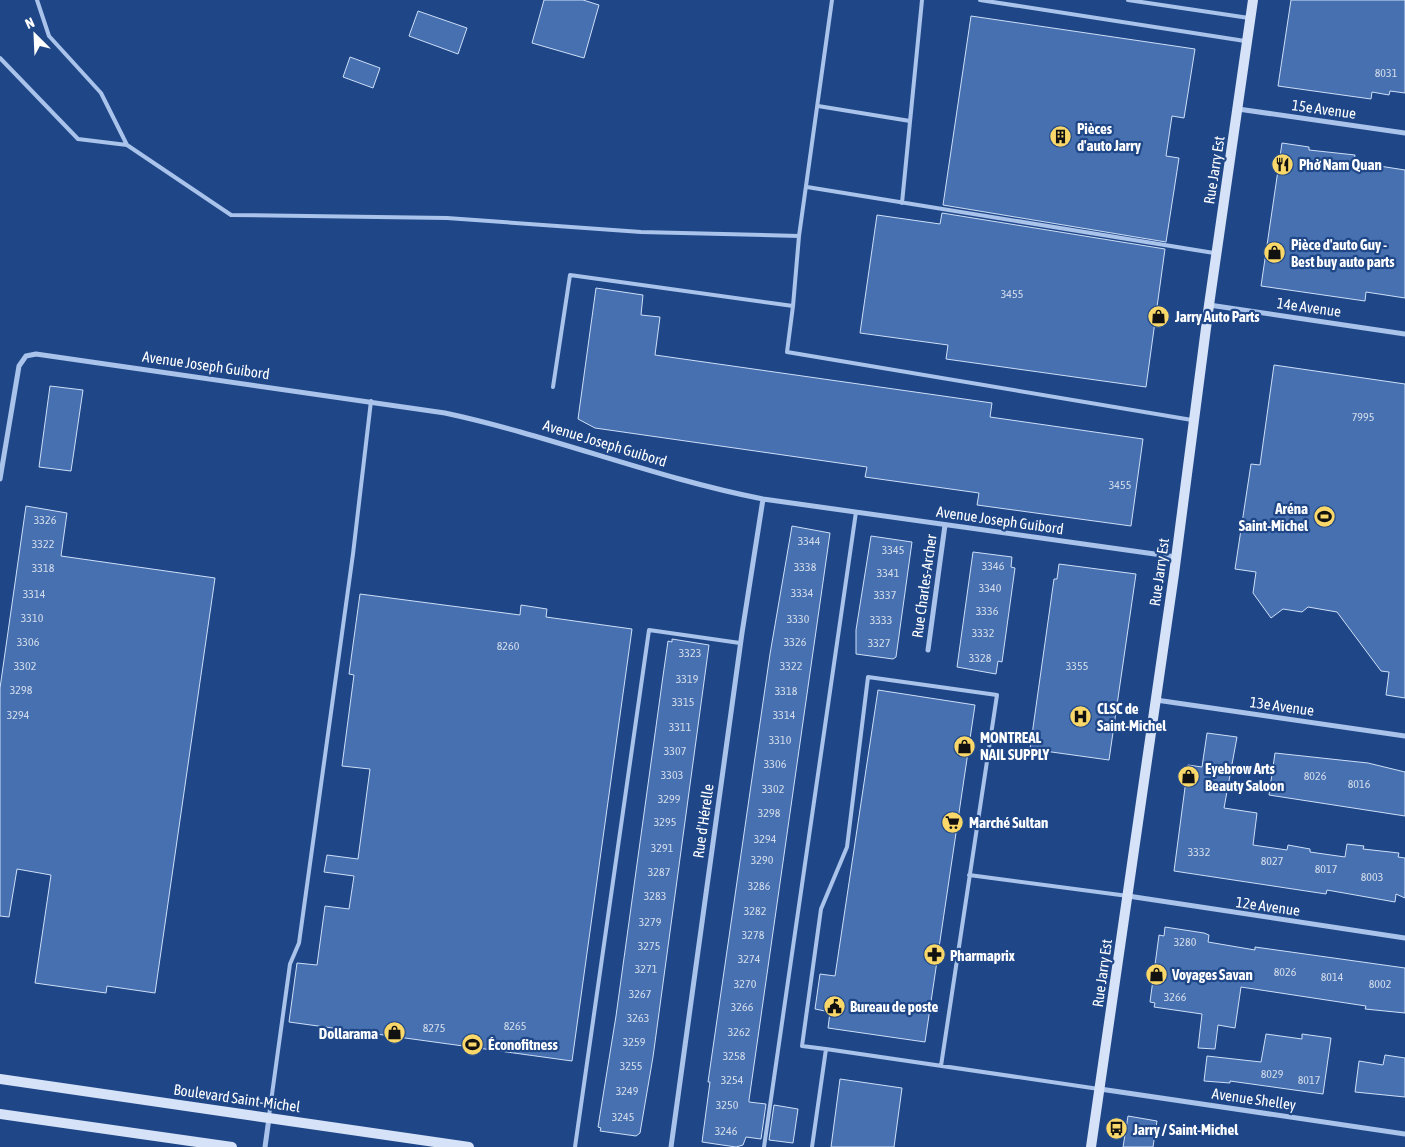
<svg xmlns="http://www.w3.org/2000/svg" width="1405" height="1147" font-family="'Asap Condensed',sans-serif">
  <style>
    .building { fill: #4770b0; stroke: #cedff8 }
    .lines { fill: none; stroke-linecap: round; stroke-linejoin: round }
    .lane { stroke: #a9c3eb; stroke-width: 4 }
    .street { stroke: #a9c3eb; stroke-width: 5 }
    .secondary { stroke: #d5e2f8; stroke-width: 10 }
    .labels { text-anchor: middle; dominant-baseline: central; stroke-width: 4.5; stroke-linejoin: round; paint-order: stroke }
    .number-label { font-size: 12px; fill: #d1dbeb }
    .street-label { font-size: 15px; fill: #fff; stroke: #1f4788 }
    .poi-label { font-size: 15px; font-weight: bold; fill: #fff; stroke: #1f4788; text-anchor: start }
  </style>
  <rect width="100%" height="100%" fill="#1f4788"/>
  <!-- building -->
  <path class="building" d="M544 0H583L599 5 584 58 532 43Z
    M1291 0H1405V93L1390 91 1389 95 1372 92 1371 99 1278 86Z
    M418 11 467 28 458 54 409 36Z
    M971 16 1195 49 1184 118 1172 116 1166 156 1179 158 1166 242 943 205Z
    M350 57 380 68 373 88 343 77Z
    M1282 143 1309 147V150L1355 155 1354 162 1405 170V298L1366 292 1365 301 1261 286Z
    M942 213 1165 249 1146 387 946 359 948 345 860 333 877 215 940 224Z
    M596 288 643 295 641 315 660 317 655 355 992 403 990 417 1143 439 1131 526 977 505 979 493 865 477 867 467 595 428 578 419Z
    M1274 365 1405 384V698L1386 695 1389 672 1381 671 1337 612 1308 607 1302 612 1283 609 1271 618 1253 593 1256 572 1235 569 1251 464 1260 465Z
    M50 386 83 390 71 471 39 467Z
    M26 506 67 513 61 556 215 578 155 993 107 986 106 993 35 983 51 875 17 869 9 917 0 916V688Z
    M792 526 830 533 749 1100V1102L766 1104 761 1139 746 1137 743 1145 736 1147 702 1142 710 1082H708L770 654Z
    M871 536 912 542 896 657 893 659 856 654V630Z
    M973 552 1012 557 1011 567 1015 568 1002 662 998 661 996 674 957 667Z
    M1059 564 1136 574 1109 760 1030 749 1054 579H1057Z
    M360 594 520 615 521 605 547 609 546 617 632 629 572 1061 289 1022 297 963 317 965 325 906 349 909 354 876 324 872 327 855 358 859 370 769 342 766 354 675 349 674Z
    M672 639 709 645 653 1057 640 1133 636 1136 600 1131 601 1128 598 1127 616 1016 663 676 668 641 672 642Z
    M878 690 975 705 925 1042 828 1028 830 1012 815 1009 820 974 835 976Z
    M1207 733 1237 737 1224 808 1257 813 1253 845 1287 850 1288 845 1310 849V852L1345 857 1347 844 1364 846 1363 849 1399 853 1398 857 1405 858V898L1396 894 1395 902 1327 890 1326 894 1174 871 1188 765 1202 767Z
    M1275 753 1368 763 1405 772V816L1269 795Z
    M1165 927 1204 933 1209 935 1208 942 1255 950V947L1405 968V1013L1365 1009 1366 1006 1241 987 1235 1028 1218 1025 1215 1049 1198 1048 1202 1014 1154 1007 1155 1003 1150 1002 1159 935 1164 936Z
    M1266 1034 1302 1039V1034L1331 1038 1323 1094 1230 1081V1083L1204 1081 1207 1056 1261 1062Z
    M1385 1055 1405 1058V1097L1355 1092 1359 1061 1383 1065Z
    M840 1079 902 1088 894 1147H831Z
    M774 1105 798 1109 793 1143 769 1140Z
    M1128 1116 1157 1121 1153 1147H1123Z"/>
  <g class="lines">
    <!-- lane -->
    <path class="lane" d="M37 0 49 36 101 93 127 145 231 215 447 218 641 232 799 236 832 0
      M980 0 1245 41
      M1128 0 1249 18
      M0 58 78 139 127 145
      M818 106 910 121
      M807 187 1214 253
      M902 203 922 0
      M793 306 799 236
      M553 387 570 275 793 306 787 352 1192 420
      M969 875 1128 896
      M826 1049 802 1046 821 909 847 847 868 677 997 695 941 1066
      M269 1116 290 964 299 943 353 554 371 401
      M575 1147 649 630 740 643
      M764 1147 856 512
      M812 1147 826 1049 1099 1089"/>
    <!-- street -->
    <path class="street" d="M1238 109 1405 133
      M1209 305 1405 334
      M0 479 19 366 26 356 36 354 445 413C552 436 655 478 763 499L1176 557
      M928 650 945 525
      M1156 700 1405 736
      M1128 896 1405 938
      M1100 1089 1405 1134
      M265 1147 269 1118
      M671 1147 742 633 763 499"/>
    <!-- secondary -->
    <path class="secondary" d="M0 1079 469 1147
      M0 1114 232 1147
      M1091 1147 1174 574 1209 305 1253 0"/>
  </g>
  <!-- icons -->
  <defs>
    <symbol id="building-disc" viewBox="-11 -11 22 22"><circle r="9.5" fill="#f9d769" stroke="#1f4788"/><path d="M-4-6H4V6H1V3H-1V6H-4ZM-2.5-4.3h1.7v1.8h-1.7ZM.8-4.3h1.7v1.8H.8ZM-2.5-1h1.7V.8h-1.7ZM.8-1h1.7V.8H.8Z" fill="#111"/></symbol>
    <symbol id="restaurant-disc" viewBox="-11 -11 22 22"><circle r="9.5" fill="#f9d769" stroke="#1f4788"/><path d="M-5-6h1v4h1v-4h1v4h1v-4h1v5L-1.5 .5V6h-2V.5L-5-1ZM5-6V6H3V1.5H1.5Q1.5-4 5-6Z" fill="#111"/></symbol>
    <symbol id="shop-disc" viewBox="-11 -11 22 22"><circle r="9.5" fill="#f9d769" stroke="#1f4788"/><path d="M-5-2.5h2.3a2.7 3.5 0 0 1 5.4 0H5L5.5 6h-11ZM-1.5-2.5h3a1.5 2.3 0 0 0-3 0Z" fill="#111"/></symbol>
    <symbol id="stadium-disc" viewBox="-11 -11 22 22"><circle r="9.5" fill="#f9d769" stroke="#1f4788"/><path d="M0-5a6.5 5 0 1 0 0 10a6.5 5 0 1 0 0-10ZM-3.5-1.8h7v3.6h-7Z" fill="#111"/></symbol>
    <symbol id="hospital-disc" viewBox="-11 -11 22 22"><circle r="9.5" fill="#f9d769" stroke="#1f4788"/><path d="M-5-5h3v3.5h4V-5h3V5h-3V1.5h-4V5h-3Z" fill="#111"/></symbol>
    <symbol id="supermarket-disc" viewBox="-11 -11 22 22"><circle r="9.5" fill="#f9d769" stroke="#1f4788"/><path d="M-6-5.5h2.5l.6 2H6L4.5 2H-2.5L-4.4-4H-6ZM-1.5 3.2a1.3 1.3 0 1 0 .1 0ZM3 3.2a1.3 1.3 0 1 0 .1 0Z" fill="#111"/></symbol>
    <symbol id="pharmacy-disc" viewBox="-11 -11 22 22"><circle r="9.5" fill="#f9d769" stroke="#1f4788"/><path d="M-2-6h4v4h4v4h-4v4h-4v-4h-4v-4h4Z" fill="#111"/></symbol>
    <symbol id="civic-disc" viewBox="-11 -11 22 22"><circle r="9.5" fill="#f9d769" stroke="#1f4788"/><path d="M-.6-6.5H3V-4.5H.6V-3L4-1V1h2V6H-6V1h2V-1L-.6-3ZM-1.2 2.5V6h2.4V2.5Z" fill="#111"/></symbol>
    <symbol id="bus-disc" viewBox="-11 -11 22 22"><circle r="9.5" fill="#f9d769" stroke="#1f4788"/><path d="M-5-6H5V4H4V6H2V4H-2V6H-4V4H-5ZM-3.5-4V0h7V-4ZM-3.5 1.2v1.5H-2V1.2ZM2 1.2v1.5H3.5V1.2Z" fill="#111"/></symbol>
  </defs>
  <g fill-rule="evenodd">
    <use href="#building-disc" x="1048" y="124" width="25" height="25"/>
    <use href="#restaurant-disc" x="1270" y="152" width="25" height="25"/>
    <use href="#shop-disc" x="1262" y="240" width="25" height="25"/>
    <use href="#shop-disc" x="1146" y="304" width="25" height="25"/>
    <use href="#stadium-disc" x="1312" y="504" width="25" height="25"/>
    <use href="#hospital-disc" x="1068" y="704" width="25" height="25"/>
    <use href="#shop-disc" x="952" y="734" width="25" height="25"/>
    <use href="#shop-disc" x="1176" y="764" width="25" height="25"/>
    <use href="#supermarket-disc" x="940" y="810" width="25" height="25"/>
    <use href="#pharmacy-disc" x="922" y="942" width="25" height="25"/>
    <use href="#shop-disc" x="1144" y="962" width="25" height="25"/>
    <use href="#civic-disc" x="822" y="994" width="25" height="25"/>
    <use href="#shop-disc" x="382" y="1020" width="25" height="25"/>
    <use href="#stadium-disc" x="460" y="1032" width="25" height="25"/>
    <use href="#bus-disc" x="1104" y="1116" width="25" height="25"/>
  </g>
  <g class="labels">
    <!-- number labels -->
    <g class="number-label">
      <text x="1386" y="73">8031</text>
      <text x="1012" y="294">3455</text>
      <text x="1363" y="417">7995</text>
      <text x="1120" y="485">3455</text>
      <text x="45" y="520">3326</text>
      <text x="809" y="541">3344</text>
      <text x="43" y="544">3322</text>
      <text x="893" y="550">3345</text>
      <text x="993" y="566">3346</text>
      <text x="805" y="567">3338</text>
      <text x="43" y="568">3318</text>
      <text x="888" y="573">3341</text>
      <text x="990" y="588">3340</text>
      <text x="802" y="593">3334</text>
      <text x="34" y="594">3314</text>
      <text x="885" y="595">3337</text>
      <text x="987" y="611">3336</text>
      <text x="32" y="618">3310</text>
      <text x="798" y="619">3330</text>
      <text x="881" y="620">3333</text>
      <text x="983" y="633">3332</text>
      <text x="28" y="642">3306</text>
      <text x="795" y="642">3326</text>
      <text x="879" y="643">3327</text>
      <text x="508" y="646">8260</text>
      <text x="690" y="653">3323</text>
      <text x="980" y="658">3328</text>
      <text x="25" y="666">3302</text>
      <text x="791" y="666">3322</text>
      <text x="1077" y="666">3355</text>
      <text x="687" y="679">3319</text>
      <text x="21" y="690">3298</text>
      <text x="786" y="691">3318</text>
      <text x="683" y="702">3315</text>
      <text x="18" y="715">3294</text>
      <text x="784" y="715">3314</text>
      <text x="680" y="727">3311</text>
      <text x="780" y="740">3310</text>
      <text x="675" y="751">3307</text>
      <text x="775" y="764">3306</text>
      <text x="672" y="775">3303</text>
      <text x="1315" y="776">8026</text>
      <text x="1359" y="784">8016</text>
      <text x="773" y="789">3302</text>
      <text x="669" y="799">3299</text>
      <text x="769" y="813">3298</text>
      <text x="665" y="822">3295</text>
      <text x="765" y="839">3294</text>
      <text x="662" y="848">3291</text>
      <text x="1199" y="852">3332</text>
      <text x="762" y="860">3290</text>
      <text x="1272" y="861">8027</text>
      <text x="1326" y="869">8017</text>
      <text x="659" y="872">3287</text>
      <text x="1372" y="877">8003</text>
      <text x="759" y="886">3286</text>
      <text x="655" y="896">3283</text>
      <text x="755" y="911">3282</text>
      <text x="650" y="922">3279</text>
      <text x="753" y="935">3278</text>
      <text x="1185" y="942">3280</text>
      <text x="649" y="946">3275</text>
      <text x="749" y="959">3274</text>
      <text x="646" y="969">3271</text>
      <text x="1285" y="972">8026</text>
      <text x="1332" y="977">8014</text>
      <text x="745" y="984">3270</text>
      <text x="1380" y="984">8002</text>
      <text x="640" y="994">3267</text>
      <text x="1175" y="997">3266</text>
      <text x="742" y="1007">3266</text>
      <text x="638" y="1018">3263</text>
      <text x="515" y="1026">8265</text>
      <text x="434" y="1028">8275</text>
      <text x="739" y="1032">3262</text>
      <text x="634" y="1042">3259</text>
      <text x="734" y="1056">3258</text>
      <text x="631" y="1066">3255</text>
      <text x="1272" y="1074">8029</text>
      <text x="732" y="1080">3254</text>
      <text x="1309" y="1080">8017</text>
      <text x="627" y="1091">3249</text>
      <text x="727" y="1105">3250</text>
      <text x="623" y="1117">3245</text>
      <text x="726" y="1131">3246</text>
    </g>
    <!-- street labels -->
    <g class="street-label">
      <text transform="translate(1324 109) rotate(8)">15e Avenue</text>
      <text transform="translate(1214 170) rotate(-81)">Rue Jarry Est</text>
      <text transform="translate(1309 307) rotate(8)">14e Avenue</text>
      <text transform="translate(206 365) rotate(8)">Avenue Joseph Guibord</text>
      <text transform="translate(605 443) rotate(17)">Avenue Joseph Guibord</text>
      <text transform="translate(1000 520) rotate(8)">Avenue Joseph Guibord</text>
      <text transform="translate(1159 572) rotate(-82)">Rue Jarry Est</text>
      <text transform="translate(924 586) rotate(-82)">Rue Charles-Archer</text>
      <text transform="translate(1282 706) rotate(8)">13e Avenue</text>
      <text transform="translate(703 821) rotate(-82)">Rue d'Hérelle</text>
      <text transform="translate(1268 906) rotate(8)">12e Avenue</text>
      <text transform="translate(1102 973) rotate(-82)">Rue Jarry Est</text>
      <text transform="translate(237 1098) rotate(8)">Boulevard Saint-Michel</text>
      <text transform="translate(1254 1099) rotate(8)">Avenue Shelley</text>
    </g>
    <!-- poi labels -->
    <g class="poi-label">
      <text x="1077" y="128">Pièces<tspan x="1077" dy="17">d'auto Jarry</tspan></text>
      <text x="1299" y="164">Phở Nam Quan</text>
      <text x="1291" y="244">Pièce d'auto Guy -<tspan x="1291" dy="17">Best buy auto parts</tspan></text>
      <text x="1175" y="316">Jarry Auto Parts</text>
      <text x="1308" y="508" text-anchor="end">Aréna<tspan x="1308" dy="17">Saint-Michel</tspan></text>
      <text x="1097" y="708">CLSC de<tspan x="1097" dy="17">Saint-Michel</tspan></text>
      <text x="980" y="737">MONTREAL<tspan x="980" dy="17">NAIL SUPPLY</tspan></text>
      <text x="1205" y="768">Eyebrow Arts<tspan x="1205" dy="17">Beauty Saloon</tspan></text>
      <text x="969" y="822">Marché Sultan</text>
      <text x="950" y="955">Pharmaprix</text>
      <text x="1172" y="974">Voyages Savan</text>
      <text x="850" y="1006">Bureau de poste</text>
      <text x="378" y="1033" text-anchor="end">Dollarama</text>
      <text x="488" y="1044">Éconofitness</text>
      <text x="1133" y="1129">Jarry / Saint-Michel</text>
    </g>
  </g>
  <!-- north arrow -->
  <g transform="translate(35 35) rotate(336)" stroke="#1f4788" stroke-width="4" paint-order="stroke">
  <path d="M0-4L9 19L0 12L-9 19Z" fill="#ffffff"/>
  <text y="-8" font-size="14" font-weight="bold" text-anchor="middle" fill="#ffffff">N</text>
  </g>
</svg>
